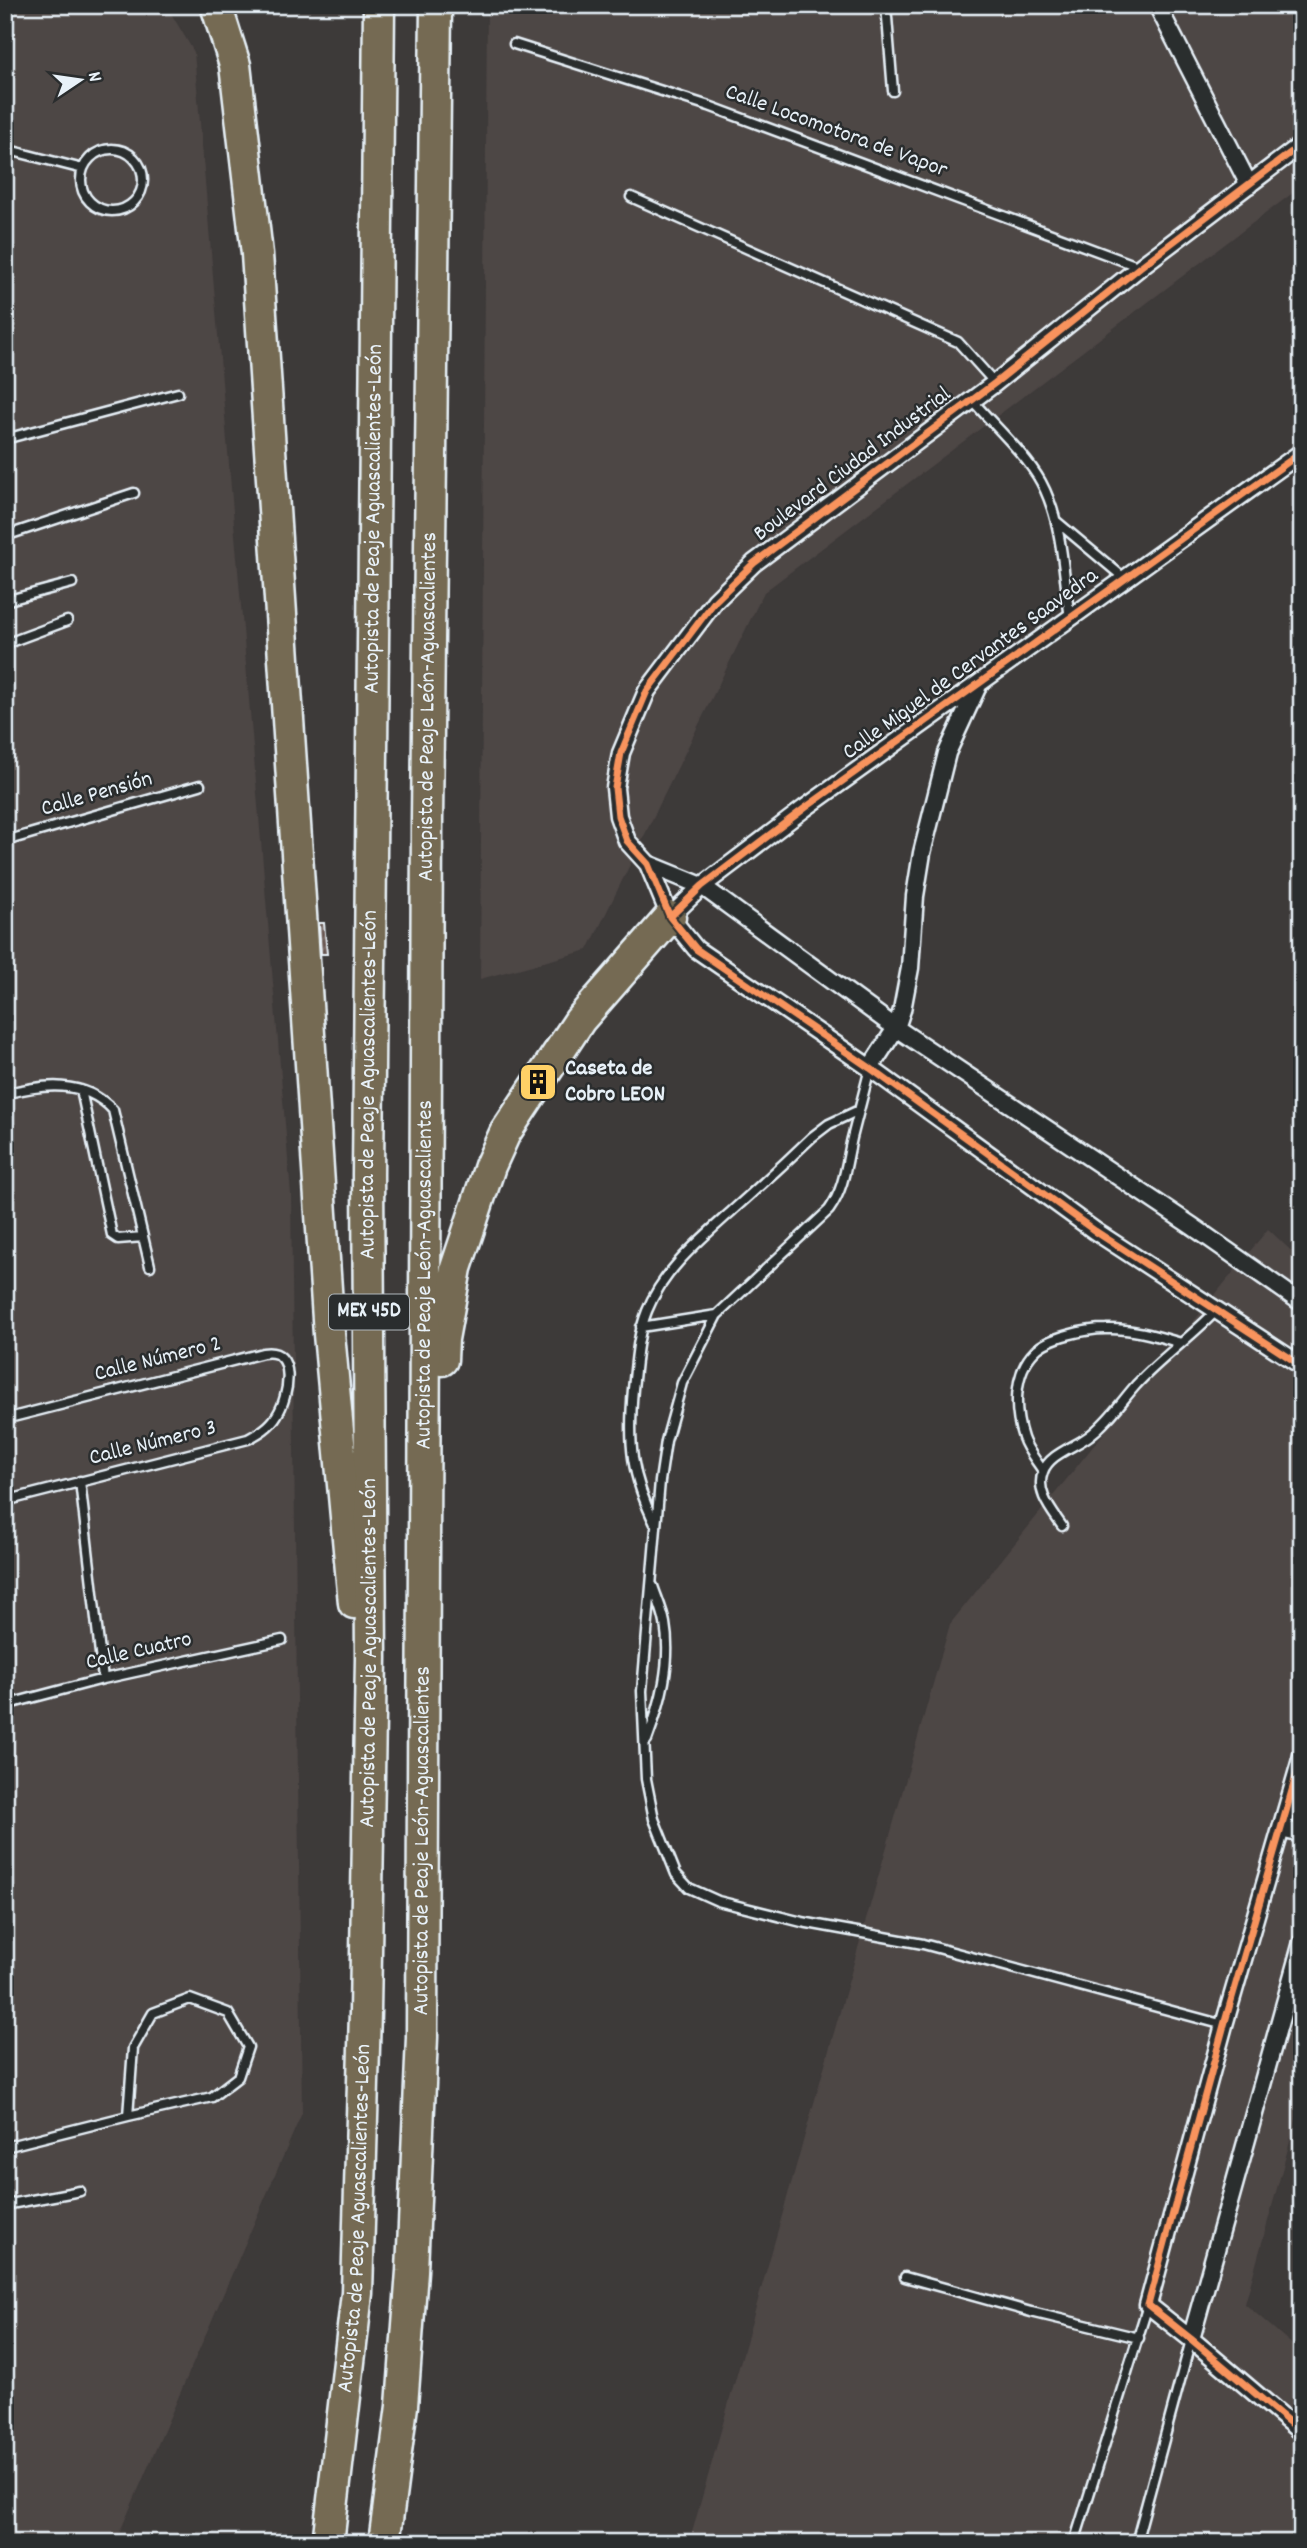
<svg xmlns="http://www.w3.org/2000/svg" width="1307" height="2548" font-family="Dekko,sans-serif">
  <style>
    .built { fill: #4d4645 }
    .building { fill: url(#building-hatch); stroke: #e8f1f8; stroke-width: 2 }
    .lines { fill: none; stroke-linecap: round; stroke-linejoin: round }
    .lane-casing { stroke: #e8f1f8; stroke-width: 13 }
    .street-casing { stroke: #e8f1f8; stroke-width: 21 }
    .highway-casing { stroke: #e8f1f8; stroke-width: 35 }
    .lane { stroke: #2a2d2e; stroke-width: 8 }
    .street { stroke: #2a2d2e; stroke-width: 16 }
    .highway { stroke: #746b52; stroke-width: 30 }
    .cycleway-casing { stroke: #2a2d2e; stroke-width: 11 }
    .cycleway { stroke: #f8935d; stroke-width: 7 }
    .labels { text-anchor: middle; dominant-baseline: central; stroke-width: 5; stroke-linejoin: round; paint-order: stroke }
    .shield { fill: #2a2d2e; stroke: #afb6bb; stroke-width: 2 }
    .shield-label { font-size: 21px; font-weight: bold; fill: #e8f1f8 }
    .street-label { font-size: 23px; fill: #e8f1f8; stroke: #2a2d2e }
    .poi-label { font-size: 23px; font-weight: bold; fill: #e8f1f8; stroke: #2a2d2e; text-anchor: start }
  </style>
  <defs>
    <pattern id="building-hatch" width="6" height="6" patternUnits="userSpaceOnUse" patternTransform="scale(1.75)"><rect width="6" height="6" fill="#6a5953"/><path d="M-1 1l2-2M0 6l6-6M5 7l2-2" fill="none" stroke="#7f716c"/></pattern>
  </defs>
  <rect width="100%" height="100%" fill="#3d3a39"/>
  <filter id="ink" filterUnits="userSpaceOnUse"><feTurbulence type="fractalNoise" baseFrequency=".0143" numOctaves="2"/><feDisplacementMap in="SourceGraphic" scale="14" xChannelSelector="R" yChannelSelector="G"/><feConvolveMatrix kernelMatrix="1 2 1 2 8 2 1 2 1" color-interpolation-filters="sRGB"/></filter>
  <g filter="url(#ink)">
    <!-- built -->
    <path class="built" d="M5 5H166L194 52 291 1194 302 2113 115 2543H5Z
      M487 5H1302V186L764 592 588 950 480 979Z
      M1268 1229 1302 1261V2098L1245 2304 1302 2353V2543H689L950 1624Z"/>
    <!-- building -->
    <path class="building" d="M319 923H324L327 954H321Z"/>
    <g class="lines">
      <defs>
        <path id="lane" d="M886 5 893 91
          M514 44 709 106 1140 267
          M81 180a31 31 0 1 1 62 0a31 31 0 1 1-62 0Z
          M5 149 83 169
          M631 197 958 342 995 383
          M972 400C993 425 1025 453 1041 482 1063 523 1063 573 1070 618
          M5 439 178 393
          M1056 521 1124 578
          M5 536 134 493
          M5 601 72 583
          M5 644 67 621
          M5 841 200 785
          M870 1068C864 1091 858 1114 852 1138 846 1164 845 1187 829 1210L717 1315 682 1383 666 1441 660 1481 642 1691 646 1779 654 1819 676 1874 689 1888 718 1901 802 1922 923 1944 1224 2025
          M81 1090 112 1235 118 1239 143 1237
          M5 1094C43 1084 84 1079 113 1110L150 1266
          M641 1327 717 1315
          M5 1419 263 1353C298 1347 289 1397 277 1415 270 1427 259 1433 248 1439L5 1501
          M1043 1471C1036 1460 1027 1450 1023 1438 1014 1411 1013 1373 1035 1351 1048 1337 1087 1329 1106 1329 1131 1328 1157 1336 1181 1343
          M80 1481 103 1679
          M655 1524C631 1475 628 1444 633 1389 636 1363 637 1336 647 1311 663 1270 701 1239 733 1210 760 1186 786 1162 812 1137L829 1124 859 1110
          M1062 1526C1052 1511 1035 1492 1043 1472 1049 1454 1075 1447 1089 1436 1108 1422 1121 1402 1136 1385 1161 1358 1191 1337 1216 1311
          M5 1705 103 1679 282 1640
          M647 1740C661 1703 672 1663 665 1623 663 1611 657 1598 653 1586
          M190 1999 228 2013 248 2047 238 2077 212 2097 128 2116 133 2048 153 2013Z
          M5 2147 128 2116
          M5 2205 80 2191
          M905 2277 1031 2312 1139 2338
          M1074 2543 1148 2305
          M1136 2543 1191 2340"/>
        <path id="street" d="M1157 5 1249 185
          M1302 144 1140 267 995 383 754 563 715 601 647 691 621 753 615 788 618 816 627 841 648 864 670 917 696 949 870 1068 1095 1231 1302 1366
          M648 864 702 886 896 1028 1192 1226 1302 1303
          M670 917 702 886 805 808 1302 452
          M870 1068 896 1028 902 1010 910 968 915 896 922 853 947 753 977 688
          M1302 1756 1224 2025 1148 2305 1191 2339 1302 2433
          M1281 1829 1302 1834
          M1191 2339 1302 1942"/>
        <g id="highway">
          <path d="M216 5 235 65 257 254 329 1334 354 1603"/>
          <path d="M442 1360 443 1339 456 1268 490 1166 505 1133 580 1020 670 917"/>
          <path id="s1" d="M328 2543 357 2293 365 2012 371 1658 368 1175 379 5"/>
          <path id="s2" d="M384 2543 402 2406 412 2271 422 2037 427 820 436 5"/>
        </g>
      </defs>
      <!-- lane casing -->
      <use href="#lane" class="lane-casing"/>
      <!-- street casing -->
      <use href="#street" class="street-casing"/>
      <!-- highway casing -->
      <use href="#highway" class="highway-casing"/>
      <!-- lane -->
      <use href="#lane" class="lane"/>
      <!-- street -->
      <use href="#street" class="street"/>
      <!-- highway -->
      <use href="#highway" class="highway"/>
      <defs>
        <path id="cycleway" d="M1302 144 1140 267 995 383 754 563 715 601 647 691 621 753 615 788 618 816 627 841 648 864 670 917 696 949 870 1068 1095 1231 1302 1366
          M670 917 702 886 805 808 1302 452
          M1302 1756 1224 2025 1148 2305 1191 2339 1302 2433"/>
      </defs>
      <!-- cycleway casing -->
      <use href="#cycleway" class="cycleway-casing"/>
      <!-- cycleway -->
      <use href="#cycleway" class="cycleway"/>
    </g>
  </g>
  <!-- icons -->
  <defs>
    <symbol id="building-square" viewBox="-11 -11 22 22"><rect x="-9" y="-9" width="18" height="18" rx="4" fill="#ffd166" stroke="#2a2d2e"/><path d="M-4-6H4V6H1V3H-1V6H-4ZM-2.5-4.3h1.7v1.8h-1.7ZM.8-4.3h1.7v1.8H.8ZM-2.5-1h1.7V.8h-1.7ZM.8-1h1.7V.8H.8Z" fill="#111"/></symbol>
  </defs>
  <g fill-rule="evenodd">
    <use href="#building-square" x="516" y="1060" width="44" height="44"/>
  </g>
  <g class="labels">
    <!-- shield labels -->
    <rect class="shield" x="329" y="1294.5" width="80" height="35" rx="5"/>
    <g class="shield-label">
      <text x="369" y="1312">MEX 45D</text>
    </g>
    <!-- street labels -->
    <g class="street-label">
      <text transform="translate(836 132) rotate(20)">Calle Locomotora de Vapor</text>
      <text transform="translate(853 465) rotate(-37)">Boulevard Ciudad Industrial</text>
      <text stroke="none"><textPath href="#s1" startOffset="2026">Autopista de Peaje Aguascalientes-León</textPath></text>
      <text transform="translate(971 665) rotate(-36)">Calle Miguel de Cervantes Saavedra</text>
      <text stroke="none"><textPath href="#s2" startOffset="1838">Autopista de Peaje León-Aguascalientes</textPath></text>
      <text transform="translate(97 795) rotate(-16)">Calle Pensión</text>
      <text stroke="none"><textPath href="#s1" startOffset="1460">Autopista de Peaje Aguascalientes-León</textPath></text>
      <text stroke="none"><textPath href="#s2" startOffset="1270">Autopista de Peaje León-Aguascalientes</textPath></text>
      <text transform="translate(158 1360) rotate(-14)">Calle Número 2</text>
      <text transform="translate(153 1444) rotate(-14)">Calle Número 3</text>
      <text transform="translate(139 1652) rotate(-13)">Calle Cuatro</text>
      <text stroke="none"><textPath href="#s1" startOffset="892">Autopista de Peaje Aguascalientes-León</textPath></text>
      <text stroke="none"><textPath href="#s2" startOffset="704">Autopista de Peaje León-Aguascalientes</textPath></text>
      <text stroke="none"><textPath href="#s1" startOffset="326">Autopista de Peaje Aguascalientes-León</textPath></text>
    </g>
    <!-- poi labels -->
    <g class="poi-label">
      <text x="565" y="1069">Caseta de<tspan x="565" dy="26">Cobro LEON</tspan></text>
    </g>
  </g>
  <!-- margin -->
  <rect width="1307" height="2548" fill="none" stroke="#2a2d2e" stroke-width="28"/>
  <rect x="14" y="14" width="1279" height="2520" fill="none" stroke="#e8f1f8" stroke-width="2.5" filter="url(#ink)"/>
  <!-- north arrow -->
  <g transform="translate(80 80) rotate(77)" stroke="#2a2d2e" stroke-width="5" paint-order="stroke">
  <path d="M0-5L12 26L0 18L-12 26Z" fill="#e8f1f8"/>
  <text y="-10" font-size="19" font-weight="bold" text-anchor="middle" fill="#e8f1f8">N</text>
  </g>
</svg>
